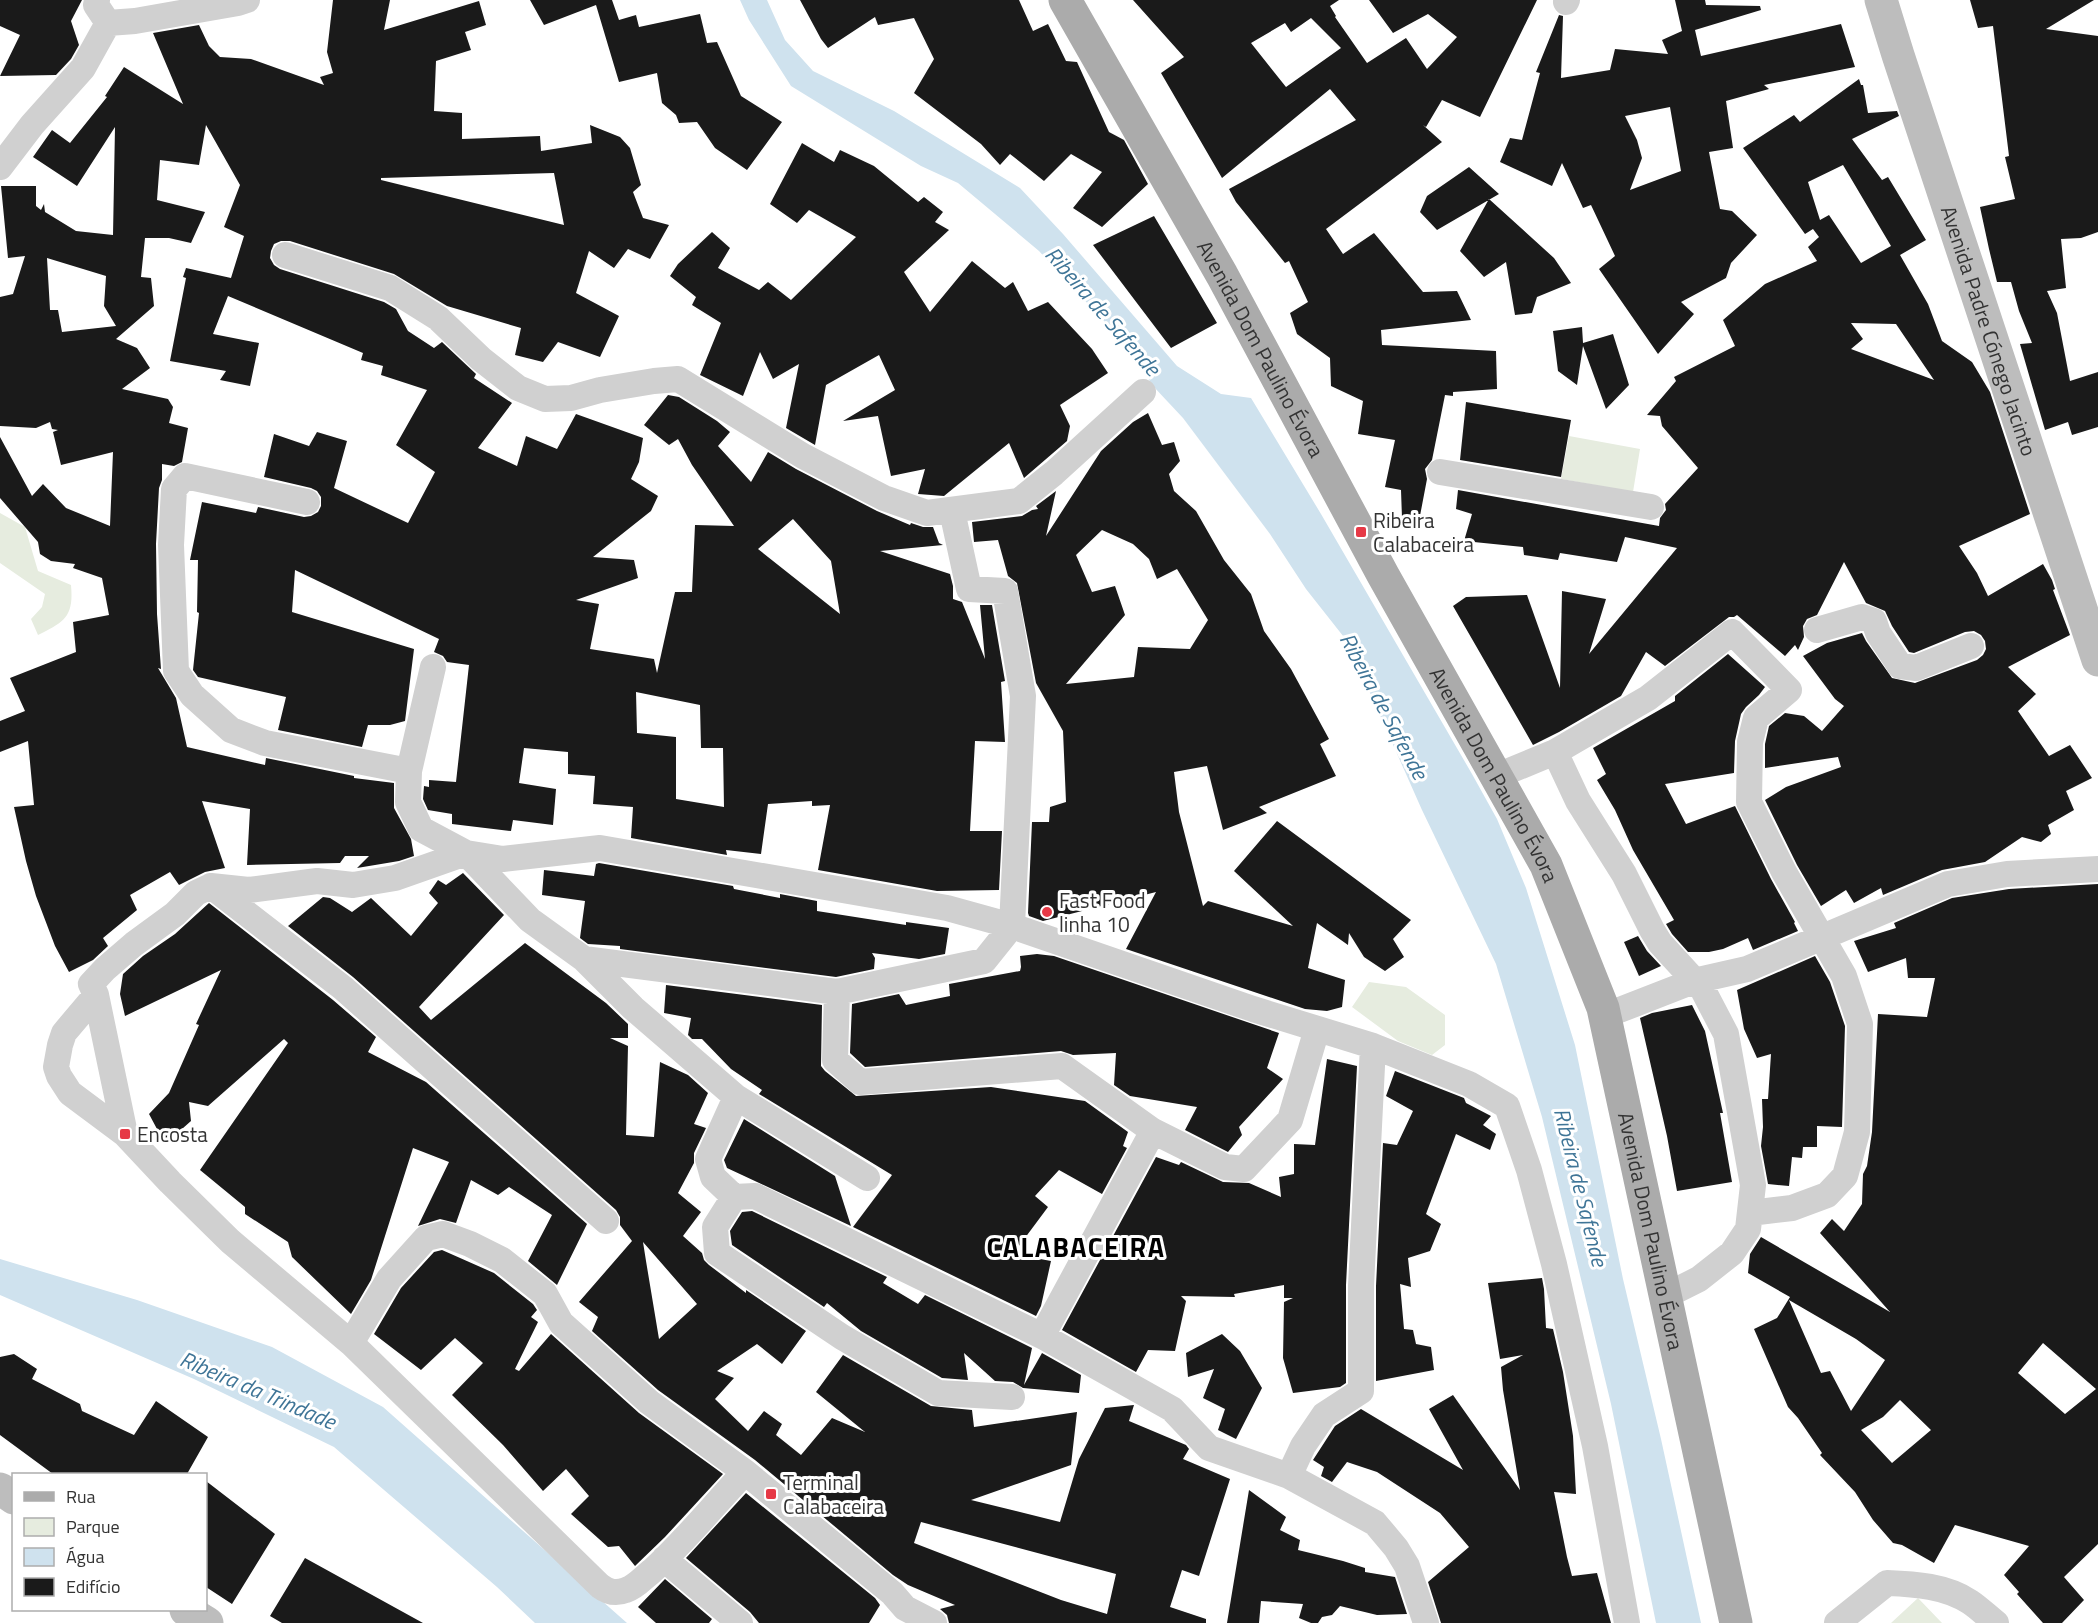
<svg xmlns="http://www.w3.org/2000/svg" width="2098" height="1623" font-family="'Titillium Web',sans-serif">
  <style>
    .green { fill: #e6ecdf }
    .water { fill: #cfe2ee }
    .building { fill: #1a1a1a; fill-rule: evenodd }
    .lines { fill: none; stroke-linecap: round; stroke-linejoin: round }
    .street { stroke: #d0d0d0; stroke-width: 26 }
    .secondary { stroke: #bdbdbd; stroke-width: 33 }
    .primary { stroke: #ababab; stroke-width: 33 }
    .poi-dot { fill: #e63946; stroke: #fff; stroke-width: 2 }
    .labels { text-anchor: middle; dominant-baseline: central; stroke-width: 6; stroke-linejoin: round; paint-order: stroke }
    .street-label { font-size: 21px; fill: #333; stroke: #fff }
    .poi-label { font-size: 21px; fill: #333; stroke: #fff; text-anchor: start }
    .water-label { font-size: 22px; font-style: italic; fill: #3f7597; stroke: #fff }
    .district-label { font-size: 27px; font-weight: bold; letter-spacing: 1.5px; fill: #000; stroke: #fff }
  </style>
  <rect width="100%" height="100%" fill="#fff"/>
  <!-- green -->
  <path class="green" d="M1569 436 1640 449 1633 492 1561 479Z
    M0 513 25 527 38 571 71 585C74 617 64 622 38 635L31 619 42 607 45 594 0 563Z
    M1369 982 1406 987 1445 1015V1045L1432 1055 1398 1041 1352 1007Z
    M1918 1598 1942 1623H1891Z"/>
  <!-- water -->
  <path class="water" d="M740 0H767L785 40 813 71 894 111 1020 188 1063 234 1177 366 1221 394 1251 398 1321 514 1472 774 1497 819 1526 888 1575 1045 1623 1279 1661 1439 1701 1623H1656L1611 1404 1542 1117 1496 964 1422 810 1347 641 1306 589 1270 534 1183 418 1153 386 1127 346 1039 251 958 183 921 166 791 86 749 20Z
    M0 1259 137 1300 272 1347 383 1407 627 1623H535L497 1587 334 1447 194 1379 0 1295Z"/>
  <!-- building -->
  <path class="building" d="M0 0H82L71 21 79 45 71 59 56 75 0 76 20 35 0 26Z
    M333 0H390L384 30 479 1 486 25 465 32 471 50 436 61 434 111 462 113V139L540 136 541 151 592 143 590 125 620 137 630 148 641 185 633 192 643 218 669 225 650 259 628 249 614 268 589 251 576 293 619 316 600 357 558 342 543 362 515 355 521 328 447 306 394 274 290 241H281L274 244 271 251 270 258 274 265 280 269 384 302 396 309 408 331 434 348 442 342 476 374 474 378 512 403 478 448 517 466 526 436 557 449 576 414 643 438 639 462 631 479 658 496 651 511 593 557 634 560 638 578 576 600 599 604 590 649 654 659 657 673 675 592H692L695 525 734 526 692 465 678 439 669 445 644 425 668 395 679 397 717 421 730 432 718 446 751 482 768 452 796 469 877 511 910 525 911 523 923 527H933L939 543 943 545 880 551 950 574 953 586V599L962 602 985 659 980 605H992L1005 681 1001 682 1005 742 975 741 970 831H1002L999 890 937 891 818 870 830 805 812 806V801L768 804 761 854 726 850 727 855 631 838 633 807 593 804 595 776 568 774V752L524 748 519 783 556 789 553 825 513 820 511 831 452 824V814L428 810 423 799 424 786 429 787V780L456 782 469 665 447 662 443 656 434 652 439 639 295 570 292 612 414 649 405 721 390 725H368L362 747 278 730 286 697 198 677 193 670 199 613 197 612 198 560H190L202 502 256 513 258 507 304 517 311 516 318 512 321 506V497L317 491 311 488 264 477 274 434 309 446 317 432 347 441 334 488 408 523 435 472 396 445 427 390 381 375 383 366 361 360 363 353 228 296 213 334 259 343 250 386 220 380 226 371 170 361 186 278 183 277 186 268 231 278 244 236 224 227 240 185 206 125 199 165 160 160 157 200 205 212 191 243 169 238H145L141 277 151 278 154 306 116 339 137 348 150 368 122 389 168 399 173 407 169 423 188 428 182 462 174 466 162 464V480L159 488 156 544 157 614 161 669 158 668 176 698 187 747 265 765 266 758 354 776V778L394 783V808L411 839 414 856 399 861 357 868 369 856H345L340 863 247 865 250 809 202 801 225 868 205 872 179 885 170 872 130 895 137 910 103 938 108 946 93 960 69 972 55 946 36 896 26 861 14 807 34 805 28 741 0 752V721L25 711 10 678 76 652 73 622 109 615 102 578 73 568 75 564 51 561 40 554 38 542 0 498V437L32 496 43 484 66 508 110 526 113 452 61 465 53 432 58 430 52 429 50 422 36 428 0 426V297L13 294 25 256 8 258 1 186H36V206L41 210 44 204 45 212 76 231 113 235 115 127 77 186 33 157 52 130 70 143 107 97 105 96 124 67 183 104 153 33 199 25 209 46 220 57 251 59 324 85 320 77 333 73 327 52ZM554 173 564 225 381 180V178ZM47 258 106 276 104 306 116 326 62 332 58 310H50ZM793 519 831 561 840 614 758 549ZM636 692 700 705 701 748H723L724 807 676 799V737L637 733Z
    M530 0H612L619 20 636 15 639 27 700 14 707 43 717 42 741 96 782 122 747 170 715 148 697 122 679 123 676 115 662 103 657 73 619 82 596 5 544 25Z
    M800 0H1019L1033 31 1048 24 1066 61 1077 62 1109 132 1124 140 1148 184 1102 227 1073 208 1102 172 1071 154 1044 181 1010 154 1000 165 981 144 914 93 934 59 914 18 878 25 875 17 828 48 821 39Z
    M1133 0H1339L1330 6 1336 16 1335 17 1367 63 1406 38 1427 69 1457 37 1428 14 1393 33 1369 0H1537L1480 117 1442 100 1426 127 1423 125 1442 142 1326 229 1343 254 1374 233 1423 292 1457 291 1471 320 1381 330 1382 345 1496 351 1497 389 1453 392V396L1445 395 1432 460 1425 469 1427 479 1419 521 1402 518 1401 490 1385 487 1395 440 1358 434 1363 401 1331 386 1330 358 1297 334 1290 313 1308 302 1289 261 1285 263 1236 202 1229 189 1356 120 1330 89 1222 178 1161 73 1184 57ZM1311 18 1341 48 1286 87 1251 43 1285 23 1291 32Z
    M1675 0H1705L1706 5 1760 6 1761 10 1695 30 1701 56 1841 24 1855 67 1764 85 1769 89 1726 101 1733 148 1709 152 1720 209 1732 211 1757 235 1731 263 1726 278 1681 302 1694 314 1658 354 1599 269 1615 256 1591 205 1583 208 1562 163 1552 186 1500 162 1510 138 1522 140 1540 73 1536 72 1559 15 1563 16 1561 78 1610 70 1615 49 1668 54 1662 40 1682 31ZM1670 107 1681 171 1630 190 1642 158 1637 140 1625 116Z
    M1970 0H2094L2046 29 2098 36V232L2081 238 2061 239 2066 288 2047 291 2057 313 2070 381 2098 372V427L2072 435 2068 422 2045 430 2020 344 2032 343 2019 311 2011 282H1997L1989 249 1980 207 2015 199 2005 157 2009 156 1993 26 1978 28Z
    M1859 79 1861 85H1863L1868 113 1897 111 1899 116 1852 139 1882 180 1888 177 1926 240 1900 255 1928 304 1942 341 1972 362 1990 392 2030 514 1959 546 1977 573 1988 596 2043 564 2052 580 2055 589 2053 590 2070 635 2008 667 2036 694 2018 711 2049 756 2070 745 2092 778 2066 791 2074 810 2048 825 2051 834 2041 842 2022 837 1985 862 1942 870 1883 895 1881 888 1854 903 1846 890 1821 906 1797 865 1765 800 1786 787 1841 767 1838 757 1765 768V744L1769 726 1785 713 1804 716 1822 731 1844 706 1835 699 1803 656 1827 643 1862 633 1866 641 1892 678 1915 683 1977 660 1983 655 1986 649 1985 641 1981 635 1974 631 1965 632 1914 653 1909 652 1892 626 1885 611 1866 603 1844 562 1817 615 1807 619 1803 626 1804 637 1798 650 1795 645 1785 656 1737 615 1734 617H1729L1665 666 1646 652 1621 696 1559 732 1533 745 1453 606 1466 597 1527 595 1560 688 1562 591 1606 599 1589 654 1677 548 1625 537 1617 562 1560 553 1558 560 1524 555 1523 547 1464 541 1472 514 1456 509 1458 490 1659 526 1660 518 1666 510 1665 504 1698 468 1662 426 1660 416 1647 415 1676 381 1674 377 1735 346 1723 320 1765 284 1817 261 1808 247 1819 237 1813 229 1805 234 1743 148 1794 115 1800 122ZM1843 165 1891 246 1861 263 1829 215 1820 220 1808 182ZM1851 323 1896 324 1934 380 1851 349 1863 339Z
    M802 143 834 162 840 150 874 166 918 202 924 197 943 212 935 222 949 230 904 272 930 312 972 261 1005 288 1013 282 1028 311 1048 302 1092 349 1108 373 1060 405 1070 426 1067 441 1024 478 1009 443 944 496 918 494 925 469 891 476 878 416 843 421 895 390 879 355 826 385 815 445 786 428 799 364 773 379 760 352 743 396 700 375 721 323 692 305 696 297 670 276 678 264 712 232 730 248 718 268 759 290 768 282 791 300 856 237 809 210 797 223 770 204Z
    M1469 167 1499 194 1437 230 1420 212 1427 196Z
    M1489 199 1554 258 1571 283 1537 297 1532 313 1515 315 1506 262 1484 277 1460 251Z
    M1154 216 1217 323 1171 348 1093 245Z
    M1582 327 1583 343 1613 334 1625 372 1629 385 1606 409 1583 346 1577 385 1558 371 1553 331Z
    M1466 402 1571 420 1561 477 1460 460Z
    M1148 413 1162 445 1174 442 1180 461 1169 474 1174 491 1196 511 1224 560 1251 594 1264 631 1291 669 1329 739 1320 744 1336 776 1259 807 1267 813 1223 830 1207 766 1174 772 1179 812 1203 906 1208 901 1293 926 1234 871 1277 821 1411 920 1393 939 1404 957 1385 971 1364 957 1349 933 1348 945 1317 923 1308 968 1345 980 1342 1007 1327 1011 1305 1009 1126 949 1156 892 1043 921 1029 916 1028 913 1032 822H1049L1050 807 1066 802 1063 731 1036 683 1017 583 1008 576 998 540 974 542 972 522 1022 516 1032 510 1038 509 1036 506 1056 491 1046 536 1101 451 1133 422ZM1102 530 1133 544 1149 559 1157 579 1177 569 1208 620 1190 649 1138 647 1134 677 1066 684 1125 615 1115 586 1092 592 1076 555Z
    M1728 654 1765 687 1759 695 1746 707 1741 714 1735 741 1734 773 1665 784 1686 824 1735 806 1771 879 1795 922 1794 923 1798 931 1753 950 1748 938 1723 949 1709 952H1688L1672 934 1666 924 1674 920 1633 850 1615 810 1597 780 1606 774 1593 748 1675 701V696Z
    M599 863 733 886 734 889 780 898V894L817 901V911L906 925V922L949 928 945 954 919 959 872 953 875 958 874 969 836 977 620 949V946L588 944 580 938 585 901 542 895 544 870 594 876 596 864Z
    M463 873 504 915 419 1007 431 1020 525 943 606 1003 628 1024V1038H610L628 1046 626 1135 654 1137 660 1062 688 1075 708 1093 694 1124 706 1128 694 1153V1163L678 1193 701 1212 683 1236 702 1253 704 1260 709 1265 746 1293V1290L806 1331 782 1364 757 1344 717 1371 734 1378 715 1399 748 1431 764 1411 782 1424 776 1435 801 1455 832 1418 865 1432 816 1392 843 1355 931 1406 972 1410 974 1427 1077 1412 1071 1465 971 1500 1060 1522 1079 1459 1105 1408 1134 1405 1129 1421 1186 1445 1189 1449 1183 1459 1230 1479 1199 1576 1182 1570 1170 1607 1206 1619V1623H949L947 1615 940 1609 955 1605 908 1585 893 1575 755 1460 658 1390 592 1331 598 1317 579 1302 632 1241 620 1225V1217L616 1210 353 977 288 926 323 897 330 898 352 912 371 898 411 936 438 903 429 893 438 880 446 885ZM643 1242 697 1304 659 1339 646 1261ZM921 1522 1116 1574 1107 1614 1061 1600 914 1543Z
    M2098 884V1544L2064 1577 2084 1600 2062 1623H2043L2017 1594 2019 1592 2004 1575 2029 1546 1955 1525 1934 1563 1902 1545 1893 1543 1873 1520 1855 1492 1820 1455 1822 1453 1798 1418 1788 1407 1754 1329 1777 1318 1790 1297 1748 1273 1750 1254 1761 1237 1890 1312 1820 1233 1832 1219 1844 1231 1862 1204 1863 1174 1867 1166 1872 1132 1878 1014 1927 1017 1935 978H1908L1906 958 1868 972 1854 941 1896 928 1894 923 1952 898 2009 889ZM1789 1300 1856 1339 1885 1360 1851 1411 1830 1371 1821 1373ZM2043 1343 2096 1389 2065 1414 2018 1373ZM1900 1400 1931 1430 1892 1463 1861 1430 1883 1417Z
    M209 903 333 1000 376 1037 368 1052 426 1082 587 1224 557 1285 528 1261 552 1215 509 1187 498 1195 471 1180 456 1223 440 1219 418 1226 449 1162 413 1148 371 1280 351 1314 292 1257 288 1242 245 1214V1207L200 1170 288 1043 284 1039 208 1106 189 1102 191 1121 165 1144 149 1114 169 1093 199 1025 196 1024 221 970 125 1016 120 994 123 974 143 956 175 934Z
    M1638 936 1647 951 1661 966 1639 976 1624 942Z
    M1037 954 1054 956 1279 1033 1267 1068 1283 1079 1239 1127 1242 1135 1228 1152 1185 1130 1197 1107 1130 1096 1114 1085 1116 1053 1073 1055 1061 1051 865 1067 850 1053 852 1004 899 994 906 1005 950 996 949 984 1020 971 1021 967 1020 956Z
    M1815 956 1830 982 1845 1026 1842 1127 1817 1126V1147H1803L1802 1158 1792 1157 1789 1186 1768 1184 1761 1146 1763 1127 1762 1099H1768L1771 1054 1757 1058 1744 1029 1737 990Z
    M666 985 822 1005 821 1066 825 1071 856 1096 991 1087 1085 1101 1128 1132 1123 1146 1127 1148 1102 1194 1059 1170 1035 1196 1048 1207 1013 1254 1051 1261 1041 1306 1036 1316 853 1227 892 1175 759 1094 762 1090 731 1069 702 1039H692L688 1035 691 1018 664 1013Z
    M1692 1005 1705 1031 1723 1113H1720L1732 1182 1677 1191 1667 1136 1640 1018 1652 1013Z
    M1327 1059 1357 1066 1346 1285V1383L1340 1387 1293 1393 1283 1358 1284 1302 1293 1298H1284V1285L1234 1294 1235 1297 1181 1296 1186 1301 1175 1351 1148 1350 1136 1372 1062 1330 1156 1157 1179 1165 1181 1162 1223 1182 1249 1183 1281 1197 1279 1177 1294 1174V1144L1315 1145Z
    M1395 1071 1464 1098 1466 1103 1491 1116 1483 1125 1496 1134 1490 1150 1456 1134 1426 1214 1441 1224 1430 1251 1408 1258 1411 1287 1400 1284 1404 1329 1413 1330 1416 1344 1431 1347 1434 1370 1376 1381V1286L1383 1143 1397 1145 1413 1111 1386 1096Z
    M744 1119 835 1176 851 1226 727 1168 724 1160Z
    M752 1211 887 1277 883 1283 918 1304 925 1295 1032 1348 1024 1385 1042 1353 1081 1375 1079 1393 1023 1388 1013 1382 995 1381 964 1353 968 1380 942 1378 861 1331 827 1303 824 1307 732 1245 730 1231 742 1212Z
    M442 1250 494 1273 533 1304 537 1310 531 1317 538 1322 515 1369 519 1371 551 1334 639 1413 723 1474 665 1537 635 1566 619 1546 608 1547 571 1514 589 1496 566 1469 543 1491 503 1445 452 1395 483 1363 455 1338 421 1370 374 1334 401 1288 434 1252Z
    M1542 1278 1544 1289 1546 1328 1553 1329 1563 1372 1573 1436 1576 1494 1554 1492 1567 1557 1572 1576 1597 1573 1611 1623H1441L1428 1582 1469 1547 1440 1513 1377 1472 1347 1462 1332 1482 1321 1476 1324 1467 1313 1460 1335 1426 1361 1409 1463 1470 1429 1409 1453 1395 1520 1490 1503 1390 1501 1367 1523 1355 1500 1359 1488 1283Z
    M1222 1334 1240 1351 1262 1388 1236 1439 1218 1430 1225 1409 1203 1398 1214 1369 1188 1377 1186 1353Z
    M14 1354 37 1369 32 1379 80 1404 82 1411 134 1435 156 1401 208 1437 187 1474H53L0 1435V1357Z
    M206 1481 275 1534 232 1604 206 1587Z
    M1249 1490 1286 1517 1280 1530 1300 1540 1298 1550 1343 1561 1365 1568V1572L1395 1577 1407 1614 1377 1615 1340 1606 1332 1615 1322 1617 1318 1623H1311L1299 1618 1303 1604 1261 1601 1259 1623H1227Z
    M746 1493 875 1598 880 1605 869 1623H759L750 1612 686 1558Z
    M305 1558 423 1623H282L270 1616Z
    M665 1579 712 1619 709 1623H656L638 1607Z"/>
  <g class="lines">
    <!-- street -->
    <path class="street" d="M97 0 96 5 108 23 135 21 238 3 247 0
      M1566 2 1567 0
      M0 167 32 125 83 68 108 23
      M285 255 390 288 438 318 481 359 518 388 545 399 571 398 600 390 654 381 678 379 803 456 884 498 927 513 1019 501 1054 473 1143 392
      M1440 472 1651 507
      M307 502 185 476 174 489 171 545 176 671 192 695 231 730 265 743 409 771
      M1817 630 1862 617 1874 621 1878 633 1900 666 1916 668 1971 646
      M433 667 409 771 408 802 421 829 466 853 530 920 584 959 633 1008 736 1097 708 1159 713 1177 734 1197 755 1196 1042 1336 1172 1409 1209 1448 1289 1476 1375 1523 1396 1548 1407 1566 1426 1623
      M1555 752 1578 801 1624 874 1652 930 1660 943 1703 990 1726 1034 1753 1185 1748 1229 1732 1253 1699 1279 1665 1296
      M1497 776 1555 752 1648 698 1732 632 1789 690 1756 718 1750 742 1749 802 1784 872 1844 976 1860 1024 1857 1132 1845 1176 1827 1195 1792 1208 1750 1213
      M211 886 343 988 606 1221
      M584 959 837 992 835 1060 860 1082 1062 1066 1153 1131 1225 1167 1244 1169 1290 1120 1317 1029
      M837 992 984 961 1012 926 1023 696 1005 591 969 589 952 511
      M96 995 64 1033 60 1045 56 1067 59 1076 70 1093 125 1134 170 1182 230 1241 351 1343 600 1586C608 1592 616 1594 626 1590 636 1587 644 1577 652 1571 685 1541 714 1505 745 1472
      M1604 1016 1694 981 1747 969 1948 884 2007 874 2098 869
      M736 1097 867 1178
      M125 1134 96 995 91 984 105 969 134 944 175 914 196 893 211 886 249 890 317 881 353 885 395 878 466 853 503 859 600 848 947 908 1012 926 1253 1009 1373 1046 1469 1084 1507 1106 1529 1170 1554 1264 1595 1446 1627 1623
      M734 1197 715 1227 717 1253 842 1337 938 1393 1012 1397
      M1042 1336 1153 1131
      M351 1343 389 1279 426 1238 443 1234 470 1244 502 1260 545 1294 561 1323 649 1402 745 1472 892 1593 905 1608 934 1623
      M1289 1476 1303 1446 1324 1415 1361 1391V1286L1373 1046
      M664 1559 740 1623
      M1837 1623 1887 1583C1915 1584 1946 1586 1970 1602 1979 1608 1987 1616 1996 1623"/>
    <!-- secondary -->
    <g class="secondary">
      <path id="s1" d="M1881 0 1898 55 2098 660"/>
      <path d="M0 1489 14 1498"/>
      <path d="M186 1610 207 1623"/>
    </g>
    <!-- primary -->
    <path class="primary" id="s2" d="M1065 0 1222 275 1383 575 1546 865 1603 1008 1736 1623"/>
  </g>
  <!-- markers -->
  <g class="poi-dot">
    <rect x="1355" y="526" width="12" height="12" rx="3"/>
    <circle cx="1047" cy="912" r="6"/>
    <rect x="119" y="1128" width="12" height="12" rx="3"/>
    <rect x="765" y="1488" width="12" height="12" rx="3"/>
  </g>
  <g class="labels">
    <!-- street labels -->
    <g class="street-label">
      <text stroke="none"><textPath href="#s1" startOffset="348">Avenida Padre Cónego Jacinto</textPath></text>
      <text stroke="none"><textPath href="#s2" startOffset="400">Avenida Dom Paulino Évora</textPath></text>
      <text stroke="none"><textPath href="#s2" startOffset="886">Avenida Dom Paulino Évora</textPath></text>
      <text stroke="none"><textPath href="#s2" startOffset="1372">Avenida Dom Paulino Évora</textPath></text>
    </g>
    <!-- poi labels -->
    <g class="poi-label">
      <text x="1373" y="520">Ribeira<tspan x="1373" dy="24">Calabaceira</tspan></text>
      <text x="1059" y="900">Fast Food<tspan x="1059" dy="24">linha 10</tspan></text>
      <text x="137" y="1134">Encosta</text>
      <text x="783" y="1482">Terminal<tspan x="783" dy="24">Calabaceira</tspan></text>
    </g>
    <!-- water labels -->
    <g class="water-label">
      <text transform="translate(1103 311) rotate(49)">Ribeira de Safende</text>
      <text transform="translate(1384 706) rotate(62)">Ribeira de Safende</text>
      <text transform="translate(1581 1187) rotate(76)">Ribeira de Safende</text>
      <text transform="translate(258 1390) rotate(23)">Ribeira da Trindade</text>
    </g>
    <!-- district labels -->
    <g class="district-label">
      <text x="1076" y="1246">CALABACEIRA</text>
    </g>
  </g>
  <!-- legend -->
  <rect x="12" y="1473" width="195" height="138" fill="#ffffff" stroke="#adadad" stroke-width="1.5"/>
  <rect x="24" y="1492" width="30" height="9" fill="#ababab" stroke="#adadad" stroke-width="1.5"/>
  <text x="66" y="1503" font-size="18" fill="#333333">Rua</text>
  <rect x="24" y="1518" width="30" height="18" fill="#e6ecdf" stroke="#adadad" stroke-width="1.5"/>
  <text x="66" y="1533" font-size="18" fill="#333333">Parque</text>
  <rect x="24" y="1548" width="30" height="18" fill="#cfe2ee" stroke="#adadad" stroke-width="1.5"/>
  <text x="66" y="1563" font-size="18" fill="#333333">Água</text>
  <rect x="24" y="1578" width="30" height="18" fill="#1a1a1a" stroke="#adadad" stroke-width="1.5"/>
  <text x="66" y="1593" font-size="18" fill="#333333">Edifício</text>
</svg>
